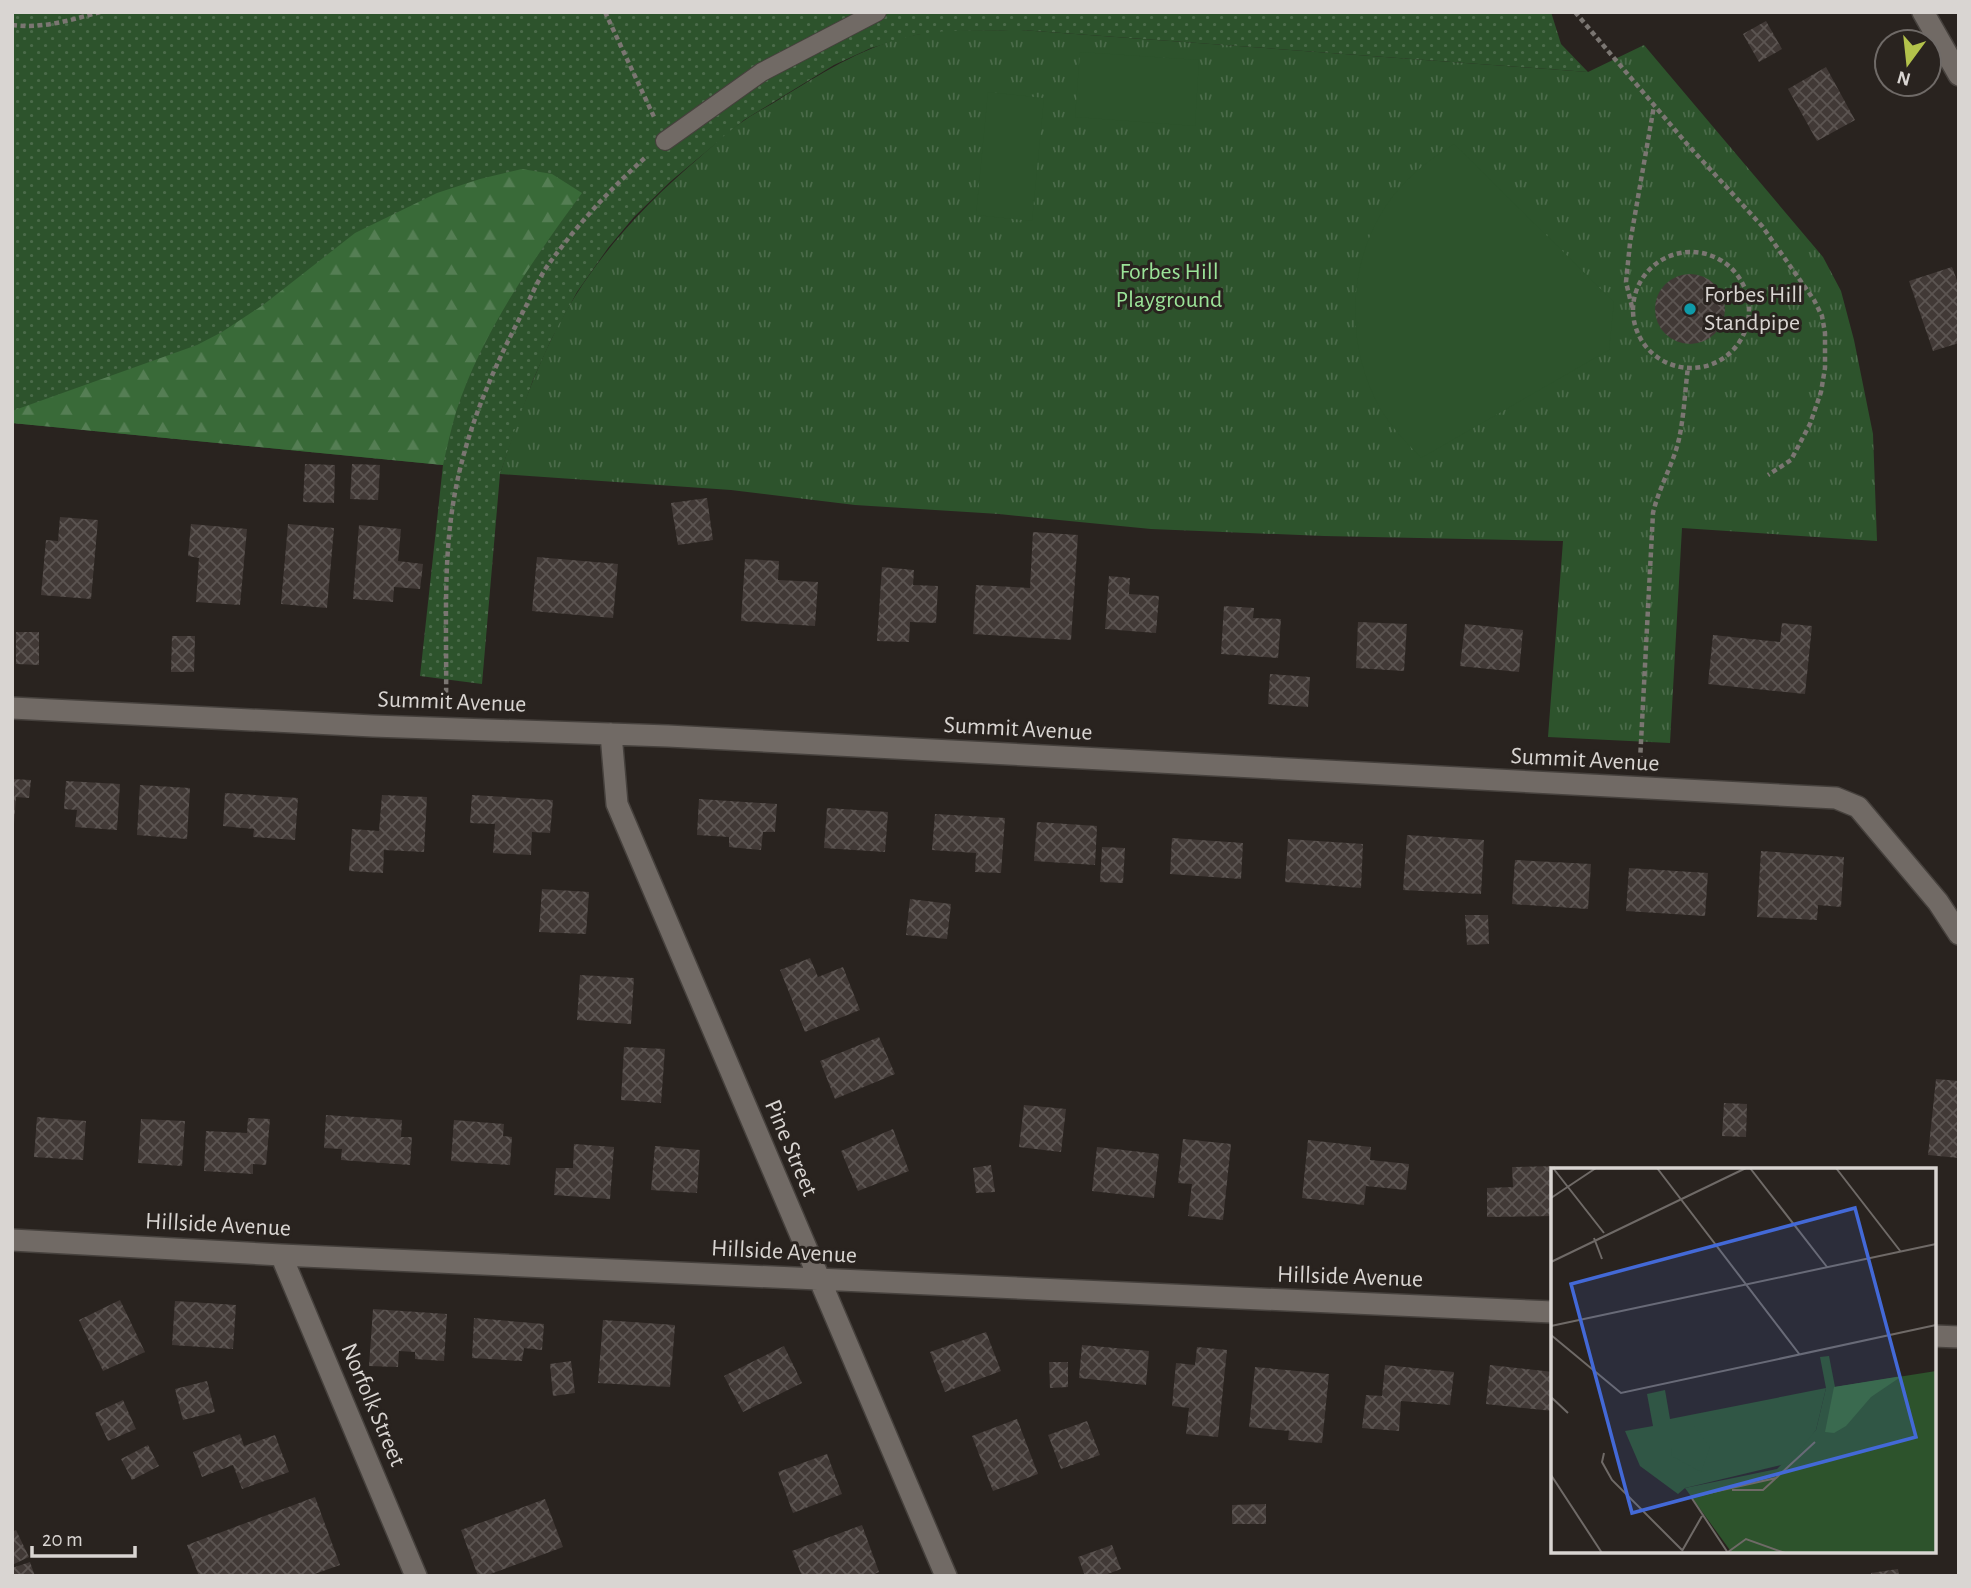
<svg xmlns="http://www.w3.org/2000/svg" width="1971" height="1588" font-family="'Alegreya Sans',sans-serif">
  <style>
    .grass { fill: url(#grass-dots) }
    .forest { fill: url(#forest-firs) }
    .park { fill: url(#park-tufts) }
    .garden { fill: #2d532c }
    .building { fill: url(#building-cross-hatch) }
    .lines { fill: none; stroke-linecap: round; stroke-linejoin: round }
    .lane-casing { stroke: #46413d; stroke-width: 20 }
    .street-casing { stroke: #46413d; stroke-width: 24 }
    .path { stroke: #7b7672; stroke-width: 4.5; stroke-dasharray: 5 3.5; stroke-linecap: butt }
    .lane { stroke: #716a65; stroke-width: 18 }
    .street { stroke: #716a65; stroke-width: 21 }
    .culture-dot { fill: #0f9aa8; stroke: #29231f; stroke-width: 2.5 }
    .labels { text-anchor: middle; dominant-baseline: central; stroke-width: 6; stroke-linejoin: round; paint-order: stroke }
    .park-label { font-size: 24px; fill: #9be398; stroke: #29231f }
    .poi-label { font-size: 24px; fill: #d9d5d2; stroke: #29231f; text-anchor: start }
    .street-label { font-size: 24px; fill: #d9d5d2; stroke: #29231f }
    .inset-road { fill: none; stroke: #6f6a67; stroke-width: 2 }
    .view { fill: #4369d7; fill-opacity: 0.15; stroke: #4369d7; stroke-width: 3.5 }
    .inset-edge { fill: none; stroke: #d9d5d2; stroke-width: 3.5 }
  </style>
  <defs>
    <pattern id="grass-dots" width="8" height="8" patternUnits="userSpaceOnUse" patternTransform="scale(1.75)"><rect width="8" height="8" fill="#2d532c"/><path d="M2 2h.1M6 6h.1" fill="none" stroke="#4b6b4a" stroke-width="1.8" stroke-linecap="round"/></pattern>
    <pattern id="forest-firs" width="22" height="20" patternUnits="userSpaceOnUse" patternTransform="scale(1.75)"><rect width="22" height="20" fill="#396a38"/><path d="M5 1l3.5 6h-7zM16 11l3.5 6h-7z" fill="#557e54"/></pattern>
    <pattern id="park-tufts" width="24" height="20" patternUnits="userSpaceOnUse" patternTransform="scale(1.75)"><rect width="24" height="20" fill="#2d532c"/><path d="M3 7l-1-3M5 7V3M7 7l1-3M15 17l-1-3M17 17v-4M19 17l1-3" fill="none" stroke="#4b6b4a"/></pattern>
    <pattern id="building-cross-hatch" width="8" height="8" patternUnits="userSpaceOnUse" patternTransform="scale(1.75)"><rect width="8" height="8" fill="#413936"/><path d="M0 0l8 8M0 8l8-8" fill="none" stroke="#5c5552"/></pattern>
  </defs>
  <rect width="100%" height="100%" fill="#29231f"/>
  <!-- grass -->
  <path class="grass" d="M12 12H1551L1561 44 1588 72 1021 30 960 31 916 35 871 48 834 65 744 120 671 181 634 217 608 248 577 292 551 340 533 380 500 474 482 684 420 676 443 465 12 423Z"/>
  <!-- forest -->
  <path class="forest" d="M522 169 552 174 582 193C533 260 482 332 456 412 451 429 447 447 443 465L12 423V411L197 345 222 332 263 305 355 233 437 193 480 179Z"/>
  <!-- park -->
  <path class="park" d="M1021 30 1588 72 1644 45 1823 257 1841 291 1854 340 1873 434 1877 541 1682 528 1670 743 1548 737 1563 541 1324 536 1151 529 999 514 855 505 731 490 500 474C515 429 530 383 551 340 586 267 639 209 700 157 715 144 729 130 745 120 758 111 773 104 786 95 829 69 865 46 915 35 949 28 986 31 1021 30Z"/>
  <!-- garden -->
  <path class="garden" d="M1080 52 1199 60 1195 126 1075 117Z
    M988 92 1044 98 1032 221 976 215Z
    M1454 144 1614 302 1609 350 1421 458C1406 442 1391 427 1380 408 1340 336 1348 240 1407 180 1421 166 1437 155 1454 144Z"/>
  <!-- building -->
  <path class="building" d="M1766 21 1782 49 1759 62 1743 34Z
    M1826 67 1855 120 1817 141 1788 89Z
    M1952 267 1959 286V343L1933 351 1909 281Z
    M1655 309a35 35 0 1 1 70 0a35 35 0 1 1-70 0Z
    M305 464 335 465 334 503 303 502Z
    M352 464 380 465 378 500 350 499Z
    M707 498 713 540 678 545 671 503Z
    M60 517 98 520 91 599 41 595 46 540 58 541Z
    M191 524 247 529 240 605 196 602 199 558 188 556Z
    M288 524 334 528 327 608 281 604Z
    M359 525 401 529 398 561 423 564 420 589 394 587 393 602 353 599Z
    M1033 532 1078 535 1071 640 973 634 976 585 1030 588Z
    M537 557 618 564 613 618 532 611Z
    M745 559 779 561 778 580 818 582 815 626 741 621Z
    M882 567 914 570 913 585 938 586 936 623 910 622 909 642 877 641Z
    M1109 576 1130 578 1129 594 1159 596 1156 633 1105 629Z
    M1224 606 1254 608 1253 618 1281 619 1278 658 1221 654Z
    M1358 622 1407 624 1404 671 1356 668Z
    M1782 623 1812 626 1805 694 1708 684 1713 635 1780 642Z
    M1465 624 1523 630 1519 672 1460 666Z
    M16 632H39V665L16 664Z
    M172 636H195L194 672H171Z
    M1270 674 1310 677 1308 707 1268 704Z
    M12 779 31 780 29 798 16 797 14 824H12Z
    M66 781 120 784 117 830 75 827 77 810 64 809Z
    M140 785 190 788 187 839 137 835Z
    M225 793 298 798 295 840 253 837 254 829 223 826Z
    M382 795 427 797 424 852 384 850 383 873 349 871 352 829 379 831Z
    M472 795 553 800 550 833 532 832 531 855 493 853 495 824 470 823Z
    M699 799 777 804 775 832H763L761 850 729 847V837L697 835Z
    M827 808 888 812 885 852 824 848Z
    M935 814 1005 818 1001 873 975 872 976 853 932 850Z
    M1037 822 1097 826 1095 865 1034 861Z
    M1407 835 1484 840 1481 894 1403 890Z
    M1172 838 1243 843 1241 879 1170 874Z
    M1288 839 1363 844 1361 888 1285 882Z
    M1102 847 1125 848 1123 883 1100 882Z
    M1761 851 1844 857 1841 907 1818 905 1817 920 1757 917Z
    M1515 860 1591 864 1588 909 1512 904Z
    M1629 868 1708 873 1705 916 1626 911Z
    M542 889 589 892 586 934 539 932Z
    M910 899 951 904 947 939 906 935Z
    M1465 915H1488L1489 944 1467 945Z
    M810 958 818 977 843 967 860 1010 805 1032 780 970Z
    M580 975 634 978 631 1024 577 1020Z
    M879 1037 895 1074 835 1099 820 1061Z
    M624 1047 665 1049 661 1103 621 1100Z
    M1936 1079 1959 1081V1158L1928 1155Z
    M1724 1103 1747 1104 1746 1137 1722 1136Z
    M1024 1105 1066 1109 1061 1152 1019 1147Z
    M326 1115 402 1120 401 1137H412L410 1165 341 1160 342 1149 324 1148Z
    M37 1117 86 1121 83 1160 34 1157Z
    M248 1118 270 1119 266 1165 253 1164V1174L204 1171 206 1131 247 1133Z
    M141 1119 185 1121 182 1166 138 1163Z
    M454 1120 504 1124 503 1136 512 1137 510 1165 451 1161Z
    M893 1129 909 1171 858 1191 841 1151Z
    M1183 1139 1231 1144 1223 1220 1188 1216 1192 1184 1178 1183Z
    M1308 1140 1371 1147 1370 1160 1409 1164 1406 1190 1366 1186 1364 1205 1302 1198Z
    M574 1144 614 1147 610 1199 554 1195 556 1168H573Z
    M655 1146 700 1150 697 1193 651 1190Z
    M1097 1147 1159 1154 1154 1198 1092 1191Z
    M991 1165 995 1192 976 1193 973 1168Z
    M1555 1166V1170H1553V1216L1487 1217V1188L1513 1187 1512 1167Z
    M1622 1167 1640 1168V1170H1622Z
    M120 1300 145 1352 103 1371 79 1320Z
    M175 1301 236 1305 233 1349 172 1345Z
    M373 1309 447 1314 444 1361 415 1359V1352L399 1351 398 1367 369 1366Z
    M474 1318 544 1324 542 1350 524 1348 522 1361 472 1358Z
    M603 1320 675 1325 670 1387 598 1383Z
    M986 1332 1001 1371 945 1392 930 1352Z
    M1082 1345 1149 1351 1146 1385 1079 1378Z
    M784 1346 802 1383 743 1412 724 1376Z
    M1197 1347 1227 1350 1218 1437 1186 1434 1189 1408 1172 1406 1176 1363 1195 1365Z
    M571 1361 575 1393 553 1396 550 1364Z
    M1049 1362H1068V1387L1050 1388Z
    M1385 1365 1454 1372 1450 1405 1401 1401 1399 1431 1362 1428 1366 1395 1382 1396Z
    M1490 1365 1553 1372V1411L1486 1404Z
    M1255 1367 1329 1374 1322 1443 1288 1440 1289 1431 1249 1427Z
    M207 1381 215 1412 183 1420 175 1389Z
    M123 1400 136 1429 108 1441 95 1413Z
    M1017 1419 1038 1474 993 1491 972 1436Z
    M1087 1421 1100 1455 1061 1469 1048 1435Z
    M240 1434 244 1446 275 1435 289 1472 242 1489 233 1465 202 1477 193 1452Z
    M148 1445 159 1466 132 1480 121 1459Z
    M827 1454 842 1494 793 1513 778 1472Z
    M315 1497 340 1565 309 1576H199L187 1545Z
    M545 1499 563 1547 485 1576H478L461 1530Z
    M1266 1504V1524H1232V1505Z
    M862 1525 879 1572 870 1576H802L792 1551Z
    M16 1530 29 1557 12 1565V1532Z
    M1112 1545 1121 1569 1102 1576H1085L1078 1557Z
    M30 1562 35 1576H12V1568Z
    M1898 1569 1899 1576H1871V1573Z"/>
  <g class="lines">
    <defs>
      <path id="lane" d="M665 141 762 72 877 12"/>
      <path id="street" d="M1923 12 1959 75
        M12 708 373 726 668 736 1836 798 1858 807 1938 902 1959 934
        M611 734 617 804 946 1576
        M12 1240 281 1255 1553 1312
        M281 1255 416 1576
        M1934 1336 1959 1337"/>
    </defs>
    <!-- lane casing -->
    <use href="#lane" class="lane-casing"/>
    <!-- street casing -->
    <use href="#street" class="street-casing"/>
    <!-- path -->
    <path class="path" d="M605 12 655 119
      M1575 12 1687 144 1762 226 1814 300 1822 316 1825 333V368L1821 392 1810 424 1791 460 1768 475
      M12 25C42 29 71 20 100 12
      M1633 310a58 58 0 1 1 116 0a58 58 0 1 1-116 0Z
      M1632 307 1626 282 1630 243 1654 106
      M446 701C447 639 443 572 452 511 462 439 491 372 525 308 533 293 540 275 551 261 578 224 612 187 647 156
      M1640 761 1653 513C1659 487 1673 465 1679 439 1684 416 1685 391 1688 367"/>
    <!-- lane -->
    <use href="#lane" class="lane"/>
    <!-- street -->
    <use href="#street" class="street"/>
  </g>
  <!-- markers -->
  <circle class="culture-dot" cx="1690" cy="309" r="7"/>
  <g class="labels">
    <!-- park labels -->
    <g class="park-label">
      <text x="1169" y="272">Forbes Hill<tspan x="1169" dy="28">Playground</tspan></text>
    </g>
    <!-- poi labels -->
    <g class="poi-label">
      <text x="1704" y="295">Forbes Hill<tspan x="1704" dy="28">Standpipe</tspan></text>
    </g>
    <!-- street labels -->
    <g class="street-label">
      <text transform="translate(452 702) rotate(2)">Summit Avenue</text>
      <text transform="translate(1018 729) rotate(3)">Summit Avenue</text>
      <text transform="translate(1585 760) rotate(3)">Summit Avenue</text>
      <text transform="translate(791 1148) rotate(67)">Pine Street</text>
      <text transform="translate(218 1225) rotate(3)">Hillside Avenue</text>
      <text transform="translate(784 1252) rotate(3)">Hillside Avenue</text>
      <text transform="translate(1350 1277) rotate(2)">Hillside Avenue</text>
      <text transform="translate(373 1405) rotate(67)">Norfolk Street</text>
    </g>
  </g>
  <!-- overview -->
  <g transform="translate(1551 1168)">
    <rect width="385" height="385" fill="#29231f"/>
    <path d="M278 188 284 219 385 203V385H181L134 320 226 301 265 262 275 220 269 189Z" fill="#2d532c"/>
    <path d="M351 208 320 229 295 258 283 265 274 264 283 219Z" fill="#396a38"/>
    <path d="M275 220 265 262 238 295 134 320 127 326 89 298 74 263 102 258 96 226 114 222 119 251Z" fill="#2d532c"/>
    <path d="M143 258 159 279 150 304 121 288 120 280Z" fill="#2d532c"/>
    <path class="inset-road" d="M2 0 53 65M106 0 249 187M199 0 276 99M285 0 350 84M0 30 45 0M43 70 51 91M0 94 195 0M0 158 385 76M0 167 70 225 385 157M0 229 17 245M53 285 51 294 61 312 131 382M0 307 51 385M181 322H212L225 310M131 383 151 348M177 384 195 371 234 385M177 385 140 329 225 310 264 274"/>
    <path class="view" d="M304 40 365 269 81 345 20 116Z"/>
    <rect width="385" height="385" class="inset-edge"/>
  </g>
  <!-- border -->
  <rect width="1971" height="1588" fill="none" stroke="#d9d5d2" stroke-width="28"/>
  <!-- north arrow -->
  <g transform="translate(1908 63) rotate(195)"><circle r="33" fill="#29231f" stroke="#6f6a67" stroke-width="2"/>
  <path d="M0-5L12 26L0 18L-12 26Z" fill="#b3c24b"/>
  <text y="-10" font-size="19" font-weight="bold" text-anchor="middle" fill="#d9d5d2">N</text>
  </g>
  <!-- scale -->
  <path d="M32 1546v10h103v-10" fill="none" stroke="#d9d5d2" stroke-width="3.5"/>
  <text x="42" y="1546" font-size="21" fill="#d9d5d2" stroke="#29231f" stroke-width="5" paint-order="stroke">20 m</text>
</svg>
